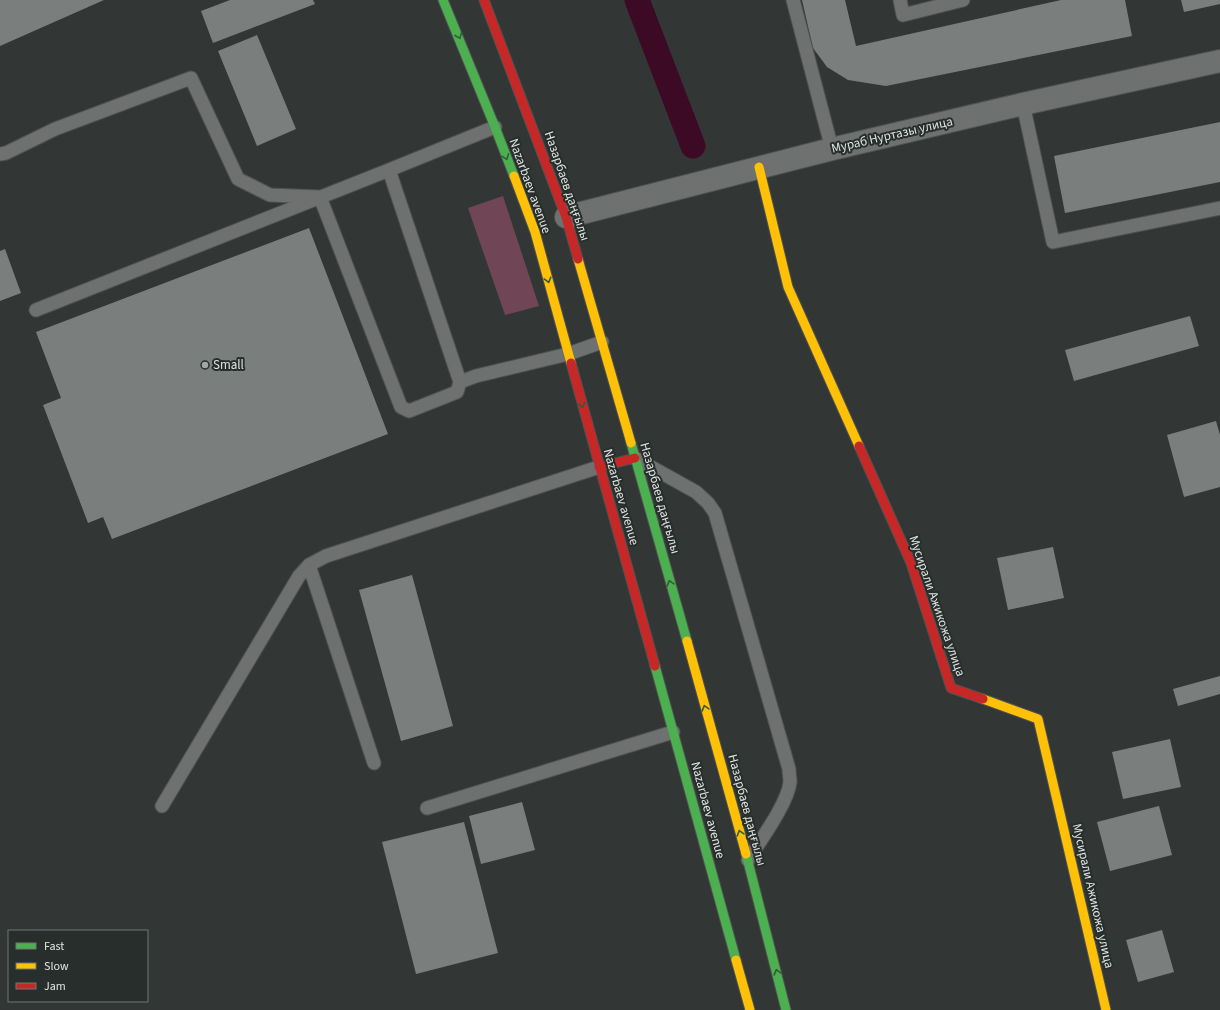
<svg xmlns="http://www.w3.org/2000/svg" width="1220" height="1010" font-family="'Source Sans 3',sans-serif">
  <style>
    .green { fill: #704657 }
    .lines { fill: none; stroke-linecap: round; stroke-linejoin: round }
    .canal { stroke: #3d0a25; stroke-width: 25 }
    .building { fill: #7a7e7c }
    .lane-casing { stroke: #4f5251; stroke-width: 15 }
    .street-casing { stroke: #4f5251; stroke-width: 24 }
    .fast-casing { stroke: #4f5251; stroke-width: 11 }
    .slow-casing { stroke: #4f5251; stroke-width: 11 }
    .jam-casing { stroke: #4f5251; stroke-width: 11 }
    .lane { stroke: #6e7170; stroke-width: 13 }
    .street { stroke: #6e7170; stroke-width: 22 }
    .fast { stroke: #4caf50; stroke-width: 9 }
    .slow { stroke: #ffc107; stroke-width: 9 }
    .jam { stroke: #c62828; stroke-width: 9 }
    .oneway { stroke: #345b38 }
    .poi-dot { fill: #a2a7a5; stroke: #272e2b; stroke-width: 1.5 }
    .labels { text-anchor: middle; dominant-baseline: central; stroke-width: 4; stroke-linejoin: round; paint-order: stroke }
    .street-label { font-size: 13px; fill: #dfe4e1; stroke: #272e2b }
    .poi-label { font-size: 13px; fill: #dfe4e1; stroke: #272e2b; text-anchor: start }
  </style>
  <rect width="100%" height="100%" fill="#323735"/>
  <!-- green -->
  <path class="green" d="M503 196 539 306 505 315 468 208Z"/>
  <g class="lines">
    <!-- canal -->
    <path class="canal" d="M637 0 693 146"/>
  </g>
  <!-- building -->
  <path class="building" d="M0 0H104L0 46Z
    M230 0H313L315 4 213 43 201 11Z
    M802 0H845L856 46 1061 0H1125L1132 36 886 86 848 80 827 67 813 48Z
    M1181 0H1220V4L1184 12Z
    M257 35 296 129 257 146 218 51Z
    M1220 122V182L1065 213 1054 156Z
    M309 228 388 434 112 539 103 517 88 523 43 405 61 398 36 332Z
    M5 249 21 293 0 301V251Z
    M1190 316 1199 346 1074 381 1065 350Z
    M1216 421 1220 435V487L1184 497 1167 435Z
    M1053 547 1064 598 1008 610 997 558Z
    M412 575 453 726 401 741 359 590Z
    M1220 676V694L1178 706 1173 689Z
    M1170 739 1181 787 1123 799 1112 752Z
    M522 802 535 850 481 864 469 816Z
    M1159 806 1172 855 1110 871 1097 822Z
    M464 822 498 953 416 974 382 842Z
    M1162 930 1174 972 1138 982 1126 940Z"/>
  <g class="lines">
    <defs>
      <path id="lane" d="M793 0 832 149
        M900 0 903 15 963 0
        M1023 104 1053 242 1220 208
        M495 127 389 170 460 382 476 376 568 354 602 342
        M0 154 6 153 55 129 191 78 238 179 270 195 320 197 401 407 409 411 457 392 460 382
        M36 310 389 170
        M635 458 696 492 708 503 715 513 789 769C789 773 790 778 790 782 788 803 760 841 748 860
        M309 565 374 763
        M162 806 299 576 309 565 326 556 599 467
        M427 808 673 732"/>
      <path id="street" d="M566 217 832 149 1023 104 1220 61"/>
      <path id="fast" d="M443 0 495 127 514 176
        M631 443 687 641
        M655 666 736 960
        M746 854 786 1010"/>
      <path id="slow" d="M759 167 788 287 859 446
        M514 176 535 232 571 363
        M578 259 631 443
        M687 641 746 854
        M983 699 1038 719 1106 1010
        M736 960 750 1010"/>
      <path id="jam" d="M484 0 566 217 578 259
        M571 363 655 666
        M859 446 911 563 951 688 983 699
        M599 467 635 458"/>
    </defs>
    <!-- lane casing -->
    <use href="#lane" class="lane-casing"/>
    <!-- street casing -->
    <use href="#street" class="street-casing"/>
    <!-- fast casing -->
    <use href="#fast" class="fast-casing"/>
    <!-- slow casing -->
    <use href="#slow" class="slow-casing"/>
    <!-- jam casing -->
    <use href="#jam" class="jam-casing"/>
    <!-- lane -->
    <use href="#lane" class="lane"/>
    <!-- street -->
    <use href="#street" class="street"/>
    <!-- fast -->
    <use href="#fast" class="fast"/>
    <!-- slow -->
    <use href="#slow" class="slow"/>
    <!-- jam -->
    <use href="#jam" class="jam"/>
  </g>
  <!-- one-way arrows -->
  <defs><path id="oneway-chevron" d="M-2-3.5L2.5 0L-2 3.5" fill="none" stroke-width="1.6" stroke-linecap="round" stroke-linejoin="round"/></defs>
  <g class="oneway">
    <use href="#oneway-chevron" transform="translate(459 36) rotate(68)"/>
    <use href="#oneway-chevron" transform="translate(506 157) rotate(69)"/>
    <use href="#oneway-chevron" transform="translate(548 280) rotate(75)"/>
    <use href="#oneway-chevron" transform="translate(582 405) rotate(74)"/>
    <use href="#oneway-chevron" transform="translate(670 583) rotate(-106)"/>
    <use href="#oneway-chevron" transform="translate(705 708) rotate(-106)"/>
    <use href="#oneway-chevron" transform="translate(740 833) rotate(-106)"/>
    <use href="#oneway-chevron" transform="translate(777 972) rotate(-105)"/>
  </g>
  <!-- markers -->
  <circle class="poi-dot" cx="205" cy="365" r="4"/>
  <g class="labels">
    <!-- street labels -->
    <g class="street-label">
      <text transform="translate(892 135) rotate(-13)">Мураб Нуртазы улица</text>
      <text transform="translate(530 186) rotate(70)">Nazarbaev avenue</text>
      <text transform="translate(567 186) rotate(71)">Назарбаев даңғылы</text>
      <text transform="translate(621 497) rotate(74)">Nazarbaev avenue</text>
      <text transform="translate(660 498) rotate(74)">Назарбаев даңғылы</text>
      <text transform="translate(937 606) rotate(71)">Мусирали Ажикожа улица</text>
      <text transform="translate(708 810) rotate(75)">Nazarbaev avenue</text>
      <text transform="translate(747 810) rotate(75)">Назарбаев даңғылы</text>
      <text transform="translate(1093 896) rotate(77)">Мусирали Ажикожа улица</text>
    </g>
    <!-- poi labels -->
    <g class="poi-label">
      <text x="213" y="365">Small</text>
    </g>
  </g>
  <!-- legend -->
  <rect x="8" y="930" width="140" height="72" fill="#272e2b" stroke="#717774"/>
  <rect x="16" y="943" width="20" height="6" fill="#4caf50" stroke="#717774"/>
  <text x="44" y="950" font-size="12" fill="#dfe4e1">Fast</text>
  <rect x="16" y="963" width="20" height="6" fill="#ffc107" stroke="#717774"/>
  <text x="44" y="970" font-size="12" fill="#dfe4e1">Slow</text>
  <rect x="16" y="983" width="20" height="6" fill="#c62828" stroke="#717774"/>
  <text x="44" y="990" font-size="12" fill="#dfe4e1">Jam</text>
</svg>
